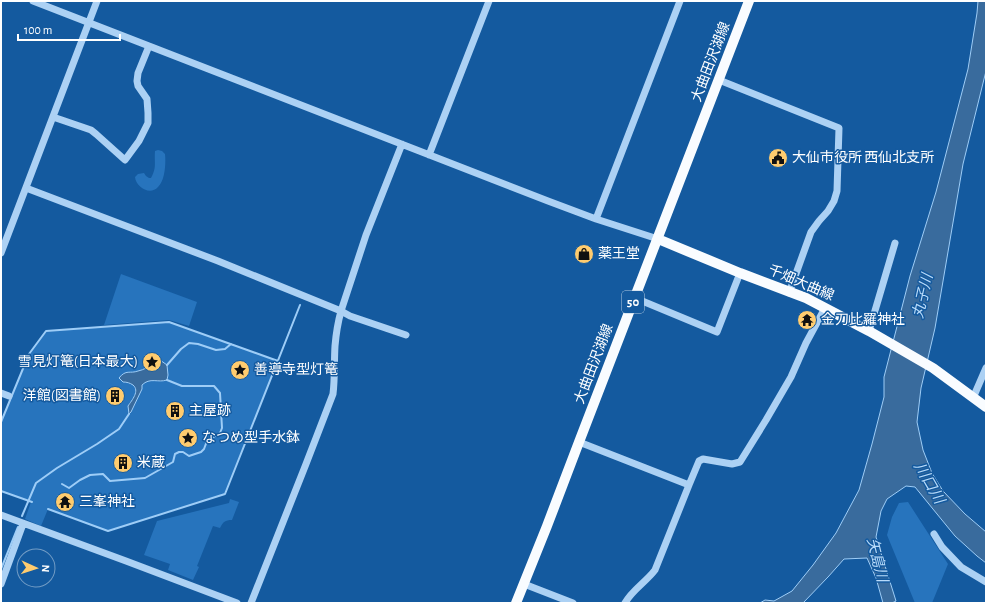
<svg xmlns="http://www.w3.org/2000/svg" width="987" height="604" font-family="'Alegreya Sans','Noto Sans JP',sans-serif">
  <style>
    .green { fill: #2774bd }
    .water { fill: #396b9d; stroke: #9ecdf7 }
    .lines { fill: none; stroke-linecap: round; stroke-linejoin: round }
    .stream { stroke: #9ecdf7; stroke-width: 2 }
    .minor { stroke: #acd1f4; stroke-width: 7 }
    .major { stroke: #f9fcff; stroke-width: 10 }
    .labels { text-anchor: middle; dominant-baseline: central; stroke-width: 3; stroke-linejoin: round; paint-order: stroke }
    .shield { fill: #145a9f; stroke: #b8cee2; stroke-width: 1 }
    .shield-label { font-size: 13px; font-weight: bold; fill: #fff }
    .street-label { font-size: 14px; fill: #fff; stroke: #145a9f }
    .poi-label { font-size: 14px; fill: #fff; stroke: #145a9f; text-anchor: start }
    .water-label { font-size: 15px; font-style: italic; fill: #b9dbfa; stroke: #145a9f }
  </style>
  <rect width="100%" height="100%" fill="#145a9f"/>
  <!-- green -->
  <path class="green" d="M158 150 162 151 165 154C166 163 165 181 158 187 150 196 136 187 135 177L138 174 144 173 146 176 149 178H151C157 167 154 163 155 151Z
    M121 274 197 302 189 326 169 320 104 325Z
    M169 322 278 361 225 494 108 531 48 509 41 526 25 519 31 502 1 491V422L29 354 46 331Z
    M230 499 239 502 232 520C225 520 223 522 220 528L213 526 197 566 199 567 193 580 168 570 170 564 144 555 157 521 229 503Z
    M908 502 948 564 932 603H915L887 535 892 517 899 503Z"/>
  <!-- water -->
  <path class="water" d="M978 1H986V71L963 164 935 328 921 388 917 422 923 450 932 473 943 491 965 514 986 532V563L977 556 955 536 915 487 906 486 887 499 881 511 876 537 896 601 892 603H883L876 578 867 558 844 559 828 577 803 603H760L765 600 774 601 792 591 813 565 836 533 859 490 872 444 884 397V377L910 276 936 192 968 69 977 13Z
    M160 360 167 365 168 375 167 380C158 383 150 377 142 385V389L131 412 129 414 128 406C132 400 140 391 133 385 130 383 127 382 123 382L119 378C126 369 130 374 138 371 144 370 149 366 154 364L156 361Z"/>
  <g class="lines">
    <!-- stream -->
    <path class="stream" d="M167 365 181 349 189 343 198 344 216 350 225 349 231 344
      M1 422 29 354 46 331 169 322 278 361
      M62 484 69 488 80 480 90 475 103 474 110 481 145 478 173 462 175 454 179 452H183L189 456 201 452 204 449 207 441 220 433 222 428 220 393 214 386H182L167 380
      M1 491 32 502
      M48 509 108 531 225 494 300 305
      M22 516 36 483 57 468 97 444 119 429 129 414
      M1 569 18 527"/>
    <!-- minor -->
    <path class="minor" d="M33 1 548 201 596 219 658 239
      M719 80 839 128 837 191 834 201 828 211 819 221 811 232 789 293
      M53 117 91 130 96 134 125 160 139 141 148 123V113L147 99 138 86 137 81 138 73 149 46
      M429 155 489 1
      M26 188 218 261 341 311 350 316 406 335
      M596 219 680 1
      M1 253 97 1
      M635 298 717 332 740 273
      M869 331 895 243
      M1 393 9 396
      M973 398 986 368
      M579 442 689 485 655 570C646 582 632 590 625 603
      M689 485 699 461 703 459 732 464 740 462 766 420 791 377 806 343 825 308
      M1 515 126 561 237 603
      M934 534 942 547 961 567 986 582
      M1 584 23 524
      M524 584 573 603
      M251 603 306 464 333 394C335 378 334 362 335 346 336 334 338 322 341 311L366 235 402 144"/>
    <!-- major -->
    <path class="major" d="M658 239 740 273 806 298 869 331 933 368 986 407
      M516 603 547 526 579 442 749 1"/>
  </g>
  <!-- icons -->
  <defs>
    <symbol id="civic-disc" viewBox="-11 -11 22 22"><circle r="9.5" fill="#ffcc6f" stroke="#145a9f"/><path d="M-.6-6.5H3V-4.5H.6V-3L4-1V1h2V6H-6V1h2V-1L-.6-3ZM-1.2 2.5V6h2.4V2.5Z" fill="#111"/></symbol>
    <symbol id="shop-disc" viewBox="-11 -11 22 22"><circle r="9.5" fill="#ffcc6f" stroke="#145a9f"/><path d="M-5-2.5h2.3a2.7 3.5 0 0 1 5.4 0H5L5.5 6h-11ZM-1.5-2.5h3a1.5 2.3 0 0 0-3 0Z" fill="#111"/></symbol>
    <symbol id="temple-disc" viewBox="-11 -11 22 22"><circle r="9.5" fill="#ffcc6f" stroke="#145a9f"/><path d="M0-6L5-2H3V0L6.5 2.5H4V6H1.5V3h-3V6H-4V2.5H-6.5L-3 0V-2H-5Z" fill="#111"/></symbol>
    <symbol id="sight-disc" viewBox="-11 -11 22 22"><circle r="9.5" fill="#ffcc6f" stroke="#145a9f"/><path d="M0-6L1.8-2.2L6-1.7L2.9 1.2L3.7 5.4L0 3.3L-3.7 5.4L-2.9 1.2L-6-1.7L-1.8-2.2Z" fill="#111"/></symbol>
    <symbol id="building-disc" viewBox="-11 -11 22 22"><circle r="9.5" fill="#ffcc6f" stroke="#145a9f"/><path d="M-4-6H4V6H1V3H-1V6H-4ZM-2.5-4.3h1.7v1.8h-1.7ZM.8-4.3h1.7v1.8H.8ZM-2.5-1h1.7V.8h-1.7ZM.8-1h1.7V.8H.8Z" fill="#111"/></symbol>
  </defs>
  <g fill-rule="evenodd">
    <use href="#civic-disc" x="767" y="147" width="22" height="22"/>
    <use href="#shop-disc" x="573" y="243" width="22" height="22"/>
    <use href="#temple-disc" x="796" y="309" width="22" height="22"/>
    <use href="#sight-disc" x="141" y="351" width="22" height="22"/>
    <use href="#sight-disc" x="229" y="359" width="22" height="22"/>
    <use href="#building-disc" x="104" y="385" width="22" height="22"/>
    <use href="#building-disc" x="164" y="400" width="22" height="22"/>
    <use href="#sight-disc" x="177" y="427" width="22" height="22"/>
    <use href="#building-disc" x="112" y="452" width="22" height="22"/>
    <use href="#temple-disc" x="54" y="491" width="22" height="22"/>
  </g>
  <g class="labels">
    <!-- shield labels -->
    <rect class="shield" x="622" y="291" width="22" height="22" rx="3"/>
    <g class="shield-label">
      <text x="633" y="302">50</text>
    </g>
    <!-- street labels -->
    <g class="street-label">
      <text transform="translate(711 62) rotate(-69)">大曲田沢湖線</text>
      <text transform="translate(801 283) rotate(23)">千畑大曲線</text>
      <text transform="translate(594 364) rotate(-69)">大曲田沢湖線</text>
    </g>
    <!-- poi labels -->
    <g class="poi-label">
      <text x="792" y="158">大仙市役所 西仙北支所</text>
      <text x="598" y="254">薬王堂</text>
      <text x="821" y="320">金刀比羅神社</text>
      <text x="138" y="362" text-anchor="end">雪見灯篭(日本最大)</text>
      <text x="254" y="370">善導寺型灯篭</text>
      <text x="101" y="396" text-anchor="end">洋館(図書館)</text>
      <text x="189" y="411">主屋跡</text>
      <text x="202" y="438">なつめ型手水鉢</text>
      <text x="137" y="463">米蔵</text>
      <text x="79" y="502">三峯神社</text>
    </g>
    <!-- water labels -->
    <g class="water-label">
      <text transform="translate(923 296) rotate(-77)">丸子川</text>
      <text transform="translate(929 483) rotate(60)">川口川</text>
      <text transform="translate(877 560) rotate(76)">矢島川</text>
    </g>
  </g>
  <!-- border -->
  <rect width="987" height="604" fill="none" stroke="#ffffff" stroke-width="4"/>
  <!-- north arrow -->
  <g transform="translate(36 568) rotate(93)"><circle r="19" fill="#145a9f" stroke="#729cc5"/>
  <path d="M0-3L7 15L0 10L-7 15Z" fill="#ffcc6f"/>
  <text y="-6" font-size="11" font-weight="bold" text-anchor="middle" fill="#ffffff">N</text>
  </g>
  <!-- scale -->
  <path d="M18 34v6h102v-6" fill="none" stroke="#ffffff" stroke-width="2"/>
  <text x="24" y="34" font-size="12" fill="#ffffff" stroke="#145a9f" stroke-width="3" paint-order="stroke">100 m</text>
</svg>
